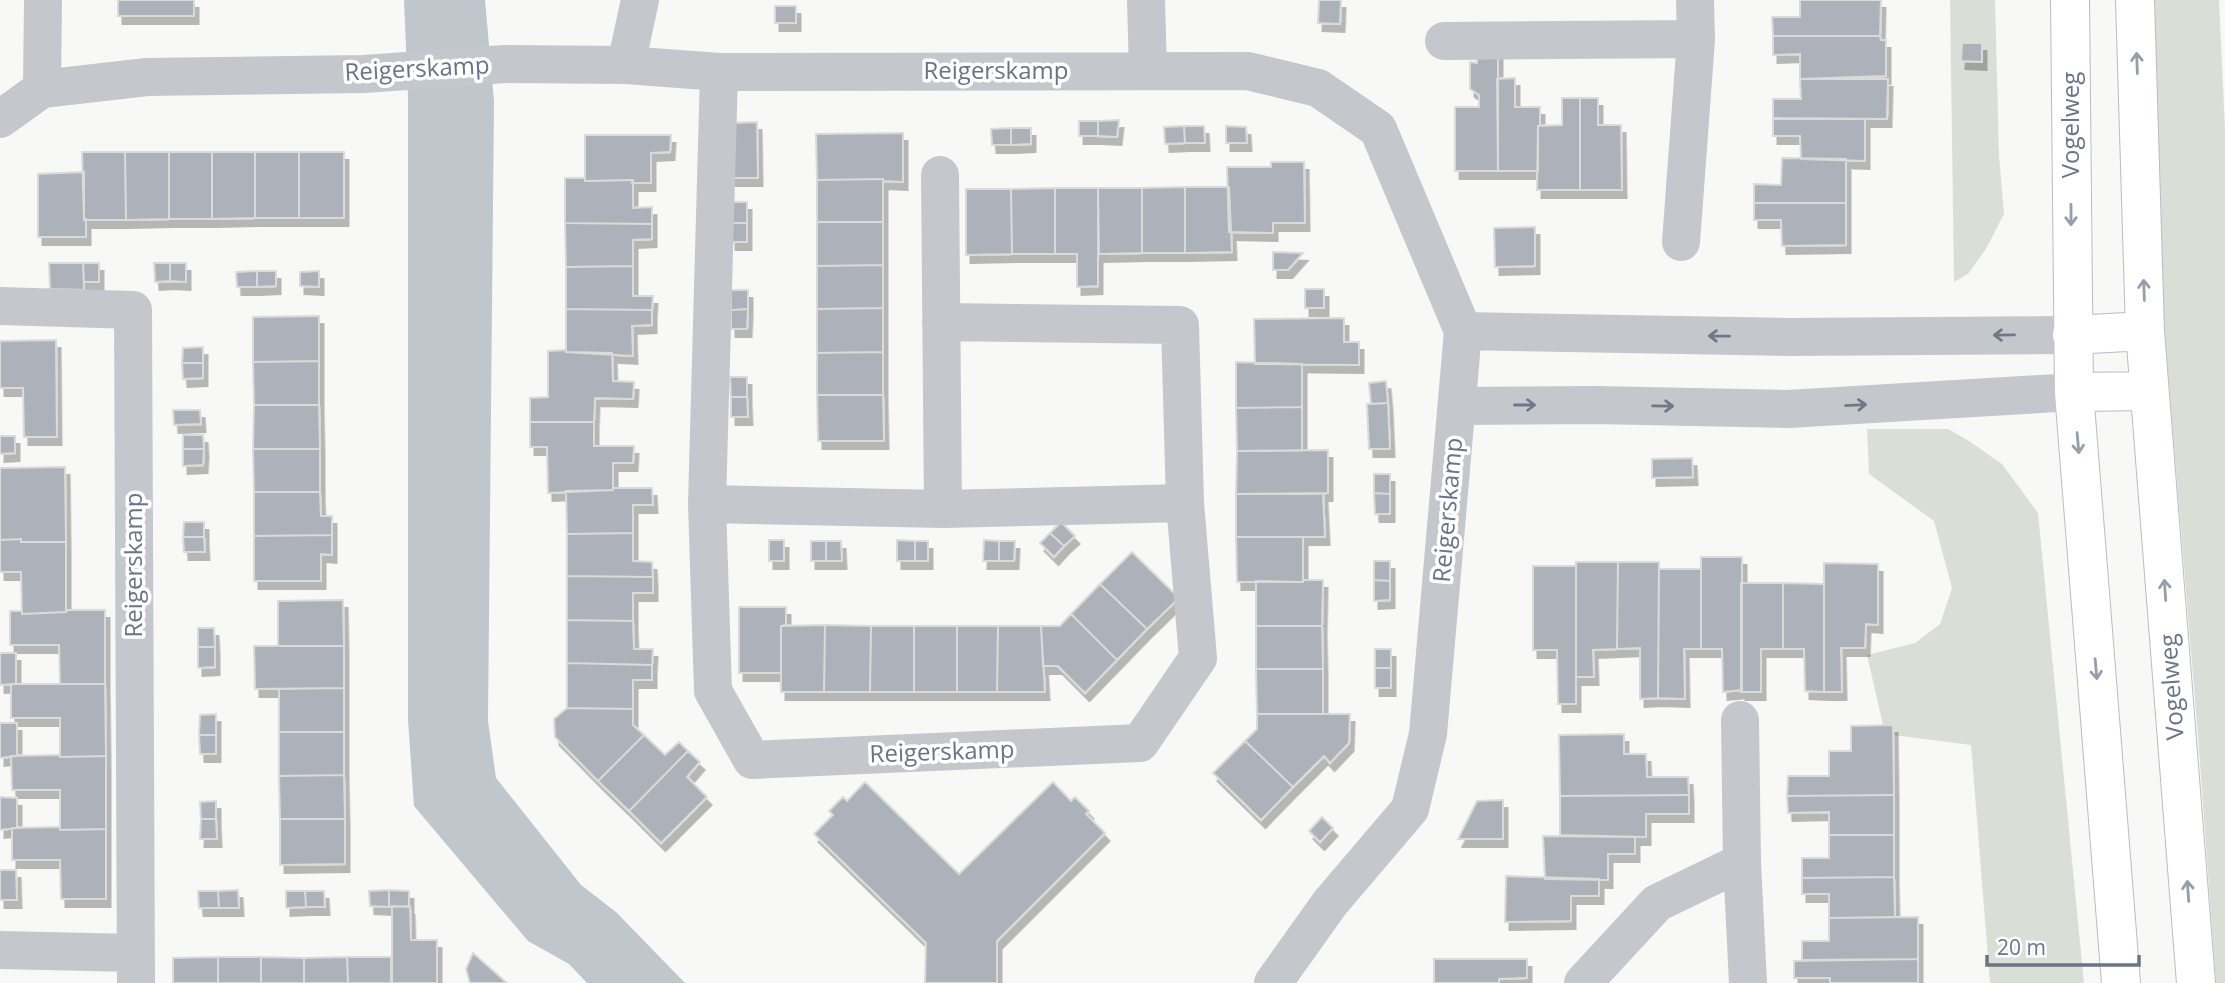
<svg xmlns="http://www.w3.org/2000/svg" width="2225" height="983" font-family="'Open Sans',sans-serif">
	<defs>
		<filter id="shadow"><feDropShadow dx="4.5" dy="8" stdDeviation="0" flood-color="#0004"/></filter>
	</defs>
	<rect width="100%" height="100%" fill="#f8f9f6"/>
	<!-- green -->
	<path fill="#d9dfd7" d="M1950,0H1995L1999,155L2004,214L1986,249L1968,274L1954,282Z
		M2146,0H2219L2225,130V983H2216L2198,736L2156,225Z
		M1867,429H1948L1969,441L2002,464L2038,513L2084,983H1990L1971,745L1885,734L1867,655L1915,643L1940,624L1952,588L1934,521L1869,474Z"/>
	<!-- water -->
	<path fill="#bfc6cc" d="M404,0H485L494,101L488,721L496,778L581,885L616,912L685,983H587L569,964L528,941L414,806L408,720V97Z"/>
	<!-- building -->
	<path fill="#adb2ba" stroke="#dadad8" stroke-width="2" filter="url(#shadow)" d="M118,0H194V16H118Z
		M1319,0H1341L1340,24L1318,23Z
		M1800,0H1881L1880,36H1773L1772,17H1800Z
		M775,6H796V23H775Z
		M1773,36H1880L1881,40H1886V76L1800,79V54L1773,55Z
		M1498,43V171H1455V107H1479V95L1470,89V62L1477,63V44Z
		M1962,43H1982V62L1961,61Z
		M1515,78V107H1540V126H1538V171H1498L1497,79Z
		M1800,79H1888L1887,119L1773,118V99H1801Z
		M1562,98H1580V190H1537L1538,126L1562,125Z
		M1580,98H1598V125H1621L1622,190H1580Z
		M1773,119H1865V161L1801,159L1800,136H1773Z
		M1119,120L1117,137L1098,136V121Z
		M1079,121H1098V136H1079Z
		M757,122L758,178H731V123Z
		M1184,126L1185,143L1165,144L1164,127Z
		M1184,126H1204L1205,143H1185Z
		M1226,126L1246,127L1247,143H1226Z
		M1011,128V145H992L991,129Z
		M1011,128H1031V144L1011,145Z
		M903,133V182L883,181V179L817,180L816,134Z
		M585,135H671L670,152L651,153V183H632L633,180L585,181Z
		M82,152H125L126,220H84Z
		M125,152H169V219L126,220Z
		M169,152H212V219H169Z
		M212,152H255V218L212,219Z
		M255,152H299V218H255Z
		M299,152H344V218H299Z
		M1782,158L1846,159V203H1754V184L1781,185Z
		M1271,162H1304L1305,223H1273V233L1229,232L1227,167H1271Z
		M84,172V220L86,219V237H38V174Z
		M565,178H585V181L633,180V208L652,207V224L565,223Z
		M883,179V222H817V180Z
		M1185,187V253H1142V188Z
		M1185,187H1229L1232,252L1185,253Z
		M1055,188V254H1012L1011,189Z
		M1055,188H1098V286L1077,287V254H1055Z
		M1098,188H1142V253L1099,254Z
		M966,189H1011L1012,254L966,255Z
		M731,202H747V223H731Z
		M1754,203H1846V245L1782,246L1781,220H1754Z
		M817,222H883V265L817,266Z
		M565,223L652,224V239L633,240V266L566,267Z
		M731,223H747V242H731Z
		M1535,227V266L1495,267L1494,228Z
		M1273,252L1303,253L1288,270H1273Z
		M49,263H83L84,290L50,289Z
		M83,263H99V282H84Z
		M154,263H170V281L155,282Z
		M170,263H186V282L170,281Z
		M883,265V308L817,309V266Z
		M633,266V296H653L652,310L566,309V267Z
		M257,271V287H237L236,272Z
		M257,271H276V286L257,287Z
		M319,271V287L300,286V272Z
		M1305,289H1324V308H1305Z
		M731,290H748V309L731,310Z
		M883,308V352L817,353V309Z
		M566,309L652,310V325L632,326L633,356L566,352Z
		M748,309L747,329H731V310Z
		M319,316V361L253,362V317Z
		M1344,318V342H1359V365L1255,364L1254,319Z
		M56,340L57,437H24L23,388H0V341Z
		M203,347V363H182L183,348Z
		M566,350V352L612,353L613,381L634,382L633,399L595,398L594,422H530V398L548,397V351Z
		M883,352V395H817V353Z
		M319,361V405H254L253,362Z
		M1236,362L1302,364V407L1236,408Z
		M182,363H203V378L183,379Z
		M730,377H747V397H731Z
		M1386,381L1388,403L1371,404L1369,383Z
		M817,395H883L884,441H818Z
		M731,397H747L748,417H731Z
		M1388,403L1390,449H1369L1367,404Z
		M254,405H319L320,449H253Z
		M1302,407V451H1237L1236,408Z
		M173,410H200L201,424L174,425Z
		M530,422H594V446H634L633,463H613V490L548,493L547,447H530Z
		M183,435H203L204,449H183Z
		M0,436H15V453L0,454Z
		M183,449H204L203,465L183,466Z
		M253,449H320V492H254Z
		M1328,450V493L1236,494L1237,451Z
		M1692,458L1693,477L1652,478V459Z
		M65,467L66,542H21V539L0,540V468Z
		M1374,474H1390V494L1374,493Z
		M613,488H652L653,505H633V533L567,534L566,491L613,490Z
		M254,492H320L321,516H332V535L254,536Z
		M1374,493L1390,494V514H1375Z
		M1236,494H1323L1325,537H1236Z
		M184,522H204V537H183Z
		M1061,522L1075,536L1064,546L1050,533Z
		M633,533V561L652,562L653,577L567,576V534Z
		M1050,533L1064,546L1054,557L1040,543Z
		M332,535V555L321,554V581H254V536Z
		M183,537H204L205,552H184Z
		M1236,537H1303V582H1237Z
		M21,539V542H66V612L22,614L21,572H0V540Z
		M769,540H784V561H769Z
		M897,540L915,541V561H897Z
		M984,540L999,541V561H983Z
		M811,541H826V561H811Z
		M826,541H841L842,561H826Z
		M915,541H928V561H915Z
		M999,541H1015L1014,561H999Z
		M1132,552L1179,598L1147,629L1100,584Z
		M1701,557H1742V690L1723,692L1722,649H1701Z
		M1374,561H1390V581L1374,580Z
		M1576,562H1618L1617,649L1593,650L1594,677H1576Z
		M1576,562V704H1558L1557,650H1533V566H1576Z
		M1618,562H1659L1658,698L1640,699V648L1617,649Z
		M1824,563L1878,564V625L1866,624L1865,648H1841L1842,692H1824Z
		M1659,569H1701V649H1684L1685,699L1658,698Z
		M567,576L653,577V593H633V621L567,620Z
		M1303,580H1323L1322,626H1256V581L1303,582Z
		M1374,580L1390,581V600L1374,601Z
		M1741,583H1783V649H1761V692H1741Z
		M1783,583L1824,584V692L1805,691L1804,649H1783Z
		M1100,584L1147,629L1117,660L1071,614Z
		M343,600L344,646H278V601Z
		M739,607H786V625L781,626V673H739Z
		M67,610H105V684H60L59,645H10V611H22V614L66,612Z
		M1071,614L1117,660L1085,693L1058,666H1043L1041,626H1060Z
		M567,620L633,621L634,649H653L652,665L567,663Z
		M825,625L871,626L870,692H824Z
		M825,625L824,692H781V626Z
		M871,626H914V692H870Z
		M914,626H957V692H914Z
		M957,626H998L997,692H957Z
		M998,626H1041L1045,692H997Z
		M1256,626H1322L1323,669H1256Z
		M198,628H214L215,647H198Z
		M254,646H344V688L255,689Z
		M198,647H215V667L198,668Z
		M1375,649H1391V668H1375Z
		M0,653H16V684L0,685Z
		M567,663L652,665V680H633V709L567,708Z
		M1375,668H1391V688H1375Z
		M1256,669H1323V714H1257Z
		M11,684H105L106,756L60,757V718H11Z
		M344,688V732H279V689Z
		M567,708L633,709V725L644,735L598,781L555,737L554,719Z
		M216,714V735H199L200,715Z
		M1257,714H1350L1349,743L1330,763L1324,756L1293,787L1245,741L1257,729Z
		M0,723H17V756L0,758Z
		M1893,725L1894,795L1787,796L1788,776H1829V751H1851V726Z
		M279,732H344V775L279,776Z
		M1624,734V754H1646L1647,777H1688L1689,795L1560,796L1559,735Z
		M199,735H216V754H200Z
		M644,735L665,755L679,742L688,751L629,811L598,781Z
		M1245,741L1293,787L1261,820L1213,773Z
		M688,751L700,762L687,777L707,797L661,843L629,811Z
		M60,755V757L106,756V829L60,830V790H12L11,756Z
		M344,775L345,819H280L279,776Z
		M865,782L959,874L1053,782L1071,801L1075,797L1089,811L1086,814L1105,833L997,941V983H925L926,943L814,834L833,815L829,811L843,797L847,801Z
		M1689,795V814H1646V837L1560,835V796Z
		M1894,795V835H1829V812L1788,813L1787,796Z
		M0,797L17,798V828L0,830Z
		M1503,800V839H1458L1477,801Z
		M216,801V819H201L200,802Z
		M1322,817L1333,828L1320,842L1309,831Z
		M201,819H216L217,839H200Z
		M280,819H345V864L280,865Z
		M60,827V830L106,829V899H61L60,860H12V828Z
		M1829,835H1894V877L1802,878V858H1829Z
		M1543,836L1635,837V854H1608V880L1545,879Z
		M0,870H16L17,900H0Z
		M1506,876L1599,879V896H1571V921L1505,922Z
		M1894,877L1895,917L1829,918V894H1802V878Z
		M238,890L239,908H219L218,891Z
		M389,890L409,891V906L389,907Z
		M389,890V907L370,906L369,891Z
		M198,891H218L219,908H199Z
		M286,891H305L306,907L286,908Z
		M305,891H324L325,907H306Z
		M392,906L410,907L411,940H437V983H392Z
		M1918,917V959L1802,960V941H1829V918Z
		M473,953L507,983H470L466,969Z
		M218,957H261V983H218Z
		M218,957V983H173V958Z
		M261,957L304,958V983H261Z
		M347,957L348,983H304V958Z
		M347,957H391V983H348Z
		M1434,959H1527V978L1499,979V983H1434Z
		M1918,959V983H1830V978H1794V961Z"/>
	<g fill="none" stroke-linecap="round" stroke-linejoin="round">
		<!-- secondary casing -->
		<g stroke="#b9bcc2" stroke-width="40">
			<path id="secondary" d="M2070,0L2074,392L2121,983
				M2135,0L2145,331L2196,983
				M2072,335L2145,331
				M2074,392L2149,391"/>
		</g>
		<!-- street -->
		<path stroke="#c4c7cb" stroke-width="38" d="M1146,0L1148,71
			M1444,41L1696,39
			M626,65L640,0
			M42,89L43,0
			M0,119L42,89L147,77L364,74L505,64L626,65L719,72L1248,71L1318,88L1378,129L1463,331L1428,734L1410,809L1330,903L1273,983
			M940,175L943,509
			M1681,242L1696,39L1695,0
			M0,306L133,310L136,983
			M941,322L1180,325L1185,503L1198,658L1140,743L752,760L713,691L707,504L943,509L1185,503
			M1463,331L1787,337L2072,335
			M1457,406L1595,405L1788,409L2074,392
			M707,504L719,72
			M1740,720L1742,862L1748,983
			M0,950L135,953
			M1583,983L1657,903L1742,862"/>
		<!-- secondary -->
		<use href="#secondary" stroke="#fff" stroke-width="38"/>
	</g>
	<!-- one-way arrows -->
	<defs><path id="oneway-shaft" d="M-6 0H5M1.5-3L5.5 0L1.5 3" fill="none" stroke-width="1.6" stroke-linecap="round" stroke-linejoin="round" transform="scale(1.75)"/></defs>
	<g stroke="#969eaa">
		<use href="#oneway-shaft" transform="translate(2137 63) rotate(-92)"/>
		<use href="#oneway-shaft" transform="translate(2071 215) rotate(90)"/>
		<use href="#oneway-shaft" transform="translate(2144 290) rotate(-92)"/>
		<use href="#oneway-shaft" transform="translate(2078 443) rotate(85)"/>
		<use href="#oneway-shaft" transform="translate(2165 590) rotate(-94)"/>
		<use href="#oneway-shaft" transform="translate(2096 669) rotate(85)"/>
		<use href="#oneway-shaft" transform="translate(2188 891) rotate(-94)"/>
	</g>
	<g stroke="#6e7889">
		<use href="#oneway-shaft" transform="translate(2004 335) rotate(179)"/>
		<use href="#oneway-shaft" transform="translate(1719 336) rotate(-179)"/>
		<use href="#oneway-shaft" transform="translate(1525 405)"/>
		<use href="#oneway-shaft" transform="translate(1856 405) rotate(-3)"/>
		<use href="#oneway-shaft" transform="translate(1663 406) rotate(1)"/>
	</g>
	<g text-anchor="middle" stroke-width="7" stroke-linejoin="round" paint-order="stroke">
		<!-- street labels -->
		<g font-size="24" fill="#697486" stroke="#fff">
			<text transform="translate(417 69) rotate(-3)" y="8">Reigerskamp</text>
			<text x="996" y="79">Reigerskamp</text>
			<text transform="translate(2071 125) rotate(-90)" y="8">Vogelweg</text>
			<text transform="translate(1448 510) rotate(-85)" y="8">Reigerskamp</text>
			<text transform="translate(134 565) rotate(-90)" y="8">Reigerskamp</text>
			<text transform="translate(2172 687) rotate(-94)" y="8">Vogelweg</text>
			<text transform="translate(942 752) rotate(-2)" y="8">Reigerskamp</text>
		</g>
	</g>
	<!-- scale -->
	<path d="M1987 955v10h152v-10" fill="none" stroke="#697486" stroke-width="3.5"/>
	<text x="1997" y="955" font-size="21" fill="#697486" stroke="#ffffff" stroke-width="5" paint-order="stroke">20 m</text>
</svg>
